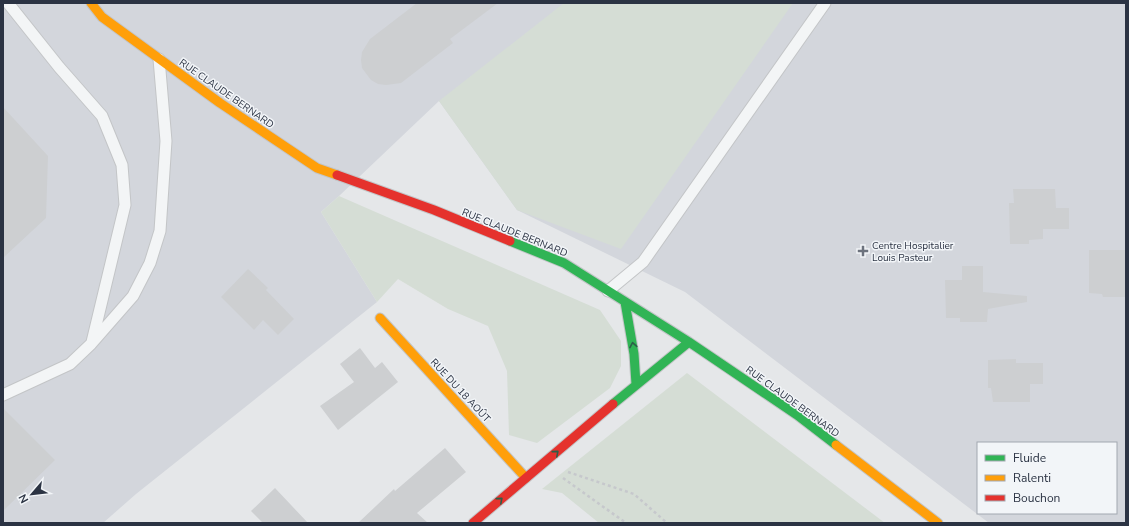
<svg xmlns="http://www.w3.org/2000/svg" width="1129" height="526" font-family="'Nunito Sans',sans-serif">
	<rect width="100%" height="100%" fill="#e5e7e9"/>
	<!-- built -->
	<path fill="#d3d6dc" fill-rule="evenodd" d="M3,3H1126V523H989L685,292L517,210L439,101L339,196L321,212L377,302L136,494L103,523H3ZM978,443H1116V513H978Z"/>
	<!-- green -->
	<path fill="#d5ddd5" d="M564,3H793L621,249L517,210L439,101Z
		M339,196L600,310L621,341V366L610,388L537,443L509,435L507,371L488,326L448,309L398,279L377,302L321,212Z
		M687,373L885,523H599L562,493L542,489Z"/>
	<!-- building -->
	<path fill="#cdcfd1" d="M417,3H498L450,39L453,43L401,83L386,85L378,84L371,80L362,68L361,60L362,52L370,39Z
		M3,107L48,156L46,218L3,258Z
		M1013,189H1055L1056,208H1069V229H1043V239L1029,240V244H1010L1009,203H1014Z
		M1089,250H1126V297H1103L1102,294L1089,293Z
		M962,266H983V292L1027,296V302L988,309L987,322H960V318H946L945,280H962Z
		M248,269L268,288L266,290L294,319L278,335L263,320L254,330L221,297Z
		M360,348L375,368L382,362L398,382L338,430L320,406L354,382L340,364Z
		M1016,359V363H1043V384H1030V402H993L991,388H988V360Z
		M3,408L55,460L3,511Z
		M445,448L466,472L417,513L428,523H358L394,489L395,491Z
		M275,488L308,523H263L251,511Z"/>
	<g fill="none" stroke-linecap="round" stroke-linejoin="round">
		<!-- lane casing -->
		<g stroke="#c3c5c7" stroke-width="13">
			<path id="lane" d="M8,3L59,67L102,116L122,165L125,205L92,342
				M608,291L643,262L825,3
				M3,395L70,364L91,344L133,296L150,263L160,231L166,141L159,59"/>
		</g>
		<!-- fast casing -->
		<g stroke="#c3c5c7" stroke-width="11">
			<path id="fast" d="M510,241L564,263L689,342L797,415L836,445
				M625,302L634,354L636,384
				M613,404L689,342"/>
		</g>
		<!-- slow casing -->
		<g stroke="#c3c5c7" stroke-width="11">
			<path id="slow" d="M91,3L102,17L220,103L317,168L337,175
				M380,318L526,478
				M836,445L938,523"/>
		</g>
		<!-- jam casing -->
		<g stroke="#c3c5c7" stroke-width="11">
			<path id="jam" d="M337,175L434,210L510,241
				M473,523L613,404"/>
		</g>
		<!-- path -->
		<path stroke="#c6c8cc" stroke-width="2.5" stroke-dasharray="3 3" stroke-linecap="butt" d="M568,472L634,494L667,523
			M563,478L626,523"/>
		<!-- lane -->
		<use href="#lane" stroke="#f3f5f6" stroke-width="11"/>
		<!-- fast -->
		<use href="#fast" stroke="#30b455" stroke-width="9"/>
		<!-- slow -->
		<use href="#slow" stroke="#ff9f0a" stroke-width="9"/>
		<!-- jam -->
		<use href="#jam" stroke="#e5322d" stroke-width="9"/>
	</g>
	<!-- one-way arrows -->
	<defs><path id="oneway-chevron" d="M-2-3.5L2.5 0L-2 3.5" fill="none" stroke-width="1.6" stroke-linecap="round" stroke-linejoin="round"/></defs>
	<g stroke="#2d6049">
		<use href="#oneway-chevron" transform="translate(633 345) rotate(-100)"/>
		<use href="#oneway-chevron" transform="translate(556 453) rotate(-41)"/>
		<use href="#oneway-chevron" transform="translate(500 500) rotate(-41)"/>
	</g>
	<!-- markers -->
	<path fill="#6c727d" stroke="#f2f5f8" stroke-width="1.5" d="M861 245h4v4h4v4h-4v4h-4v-4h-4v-4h4z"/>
	<g text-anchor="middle" stroke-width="3" stroke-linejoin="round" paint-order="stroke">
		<!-- street labels -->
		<g font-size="10" fill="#2b3343" stroke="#f2f5f8">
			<text transform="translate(227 93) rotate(35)" y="4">RUE CLAUDE BERNARD</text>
			<text transform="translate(515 232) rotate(22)" y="4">RUE CLAUDE BERNARD</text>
			<text transform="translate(461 390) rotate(47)" y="4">RUE DU 18 AOÛT</text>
			<text transform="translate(793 401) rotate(36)" y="4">RUE CLAUDE BERNARD</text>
		</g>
		<!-- poi labels -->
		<g font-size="10" fill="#2b3343" stroke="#f2f5f8" text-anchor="start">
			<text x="872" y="249">Centre Hospitalier<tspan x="872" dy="12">Louis Pasteur</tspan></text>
		</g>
	</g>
	<!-- border -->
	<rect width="1129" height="526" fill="none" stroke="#2b3343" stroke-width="8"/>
	<!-- legend -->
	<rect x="977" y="442" width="140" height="72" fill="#f2f5f8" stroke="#a2a7b0"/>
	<rect x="985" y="455" width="20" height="6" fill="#30b455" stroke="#a2a7b0"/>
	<text x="1013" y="462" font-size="12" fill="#2b3343">Fluide</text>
	<rect x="985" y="475" width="20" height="6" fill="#ff9f0a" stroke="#a2a7b0"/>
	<text x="1013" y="482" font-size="12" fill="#2b3343">Ralenti</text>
	<rect x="985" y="495" width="20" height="6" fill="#e5322d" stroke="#a2a7b0"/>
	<text x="1013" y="502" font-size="12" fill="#2b3343">Bouchon</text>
	<!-- north arrow -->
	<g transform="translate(32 494) rotate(242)" stroke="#f2f5f8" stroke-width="3" paint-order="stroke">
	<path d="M0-3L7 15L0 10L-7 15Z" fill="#2b3343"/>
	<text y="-6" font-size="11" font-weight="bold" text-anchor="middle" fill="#2b3343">N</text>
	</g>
</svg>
